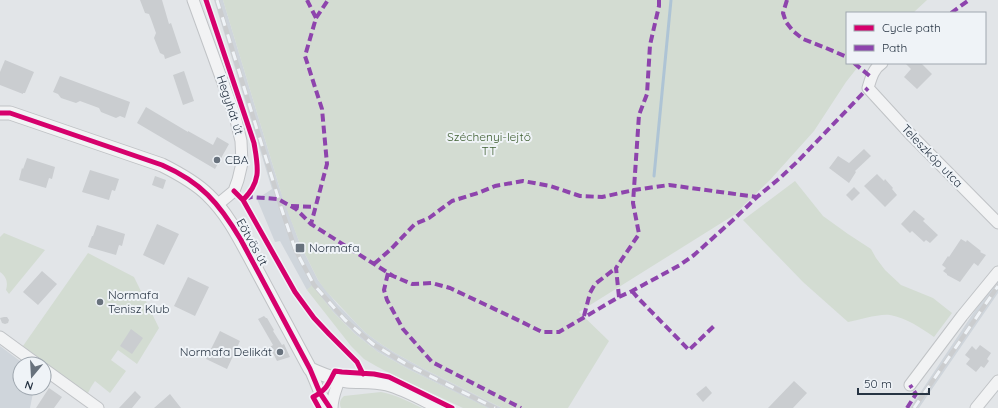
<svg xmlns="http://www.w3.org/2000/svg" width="998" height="408" font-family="Quicksand,sans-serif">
	<rect width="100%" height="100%" fill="#e2e5e8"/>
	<!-- built -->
	<path fill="#cfd5db" d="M214,0H223L280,189L300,244L318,280L337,304L366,333L381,344L395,353L426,370L502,408H487L410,370L378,352L355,334L334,313L312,286L307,290L280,241L275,242L257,199L272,189Z
		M998,280V293L919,408H910L988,291Z
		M0,346L24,364H20V388H34L30,408H0Z"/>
	<!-- green -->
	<path fill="#d3dcd2" d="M223,0H927L913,13H847V63H861L846,82L814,131L770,180L734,215L579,312L609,341L568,408H502L426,370L395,353L381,344L366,333L357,324L326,291L318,280L300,244L283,199Z
		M795,181L823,216L848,234L871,249L876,258L885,270L901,285L933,298L952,313L934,337C921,328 907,318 890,315C881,313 858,320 848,322L803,282L743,220Z
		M4,233L45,250L9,294L6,290C8,283 7,277 0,272V237Z
		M88,253L134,277L159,328L137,364L118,350L111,360L126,371L110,393L95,381L91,387L87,395L23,346Z
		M312,285L334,313L355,334L378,352L410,370L488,408H463L393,375L376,366L364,359L351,346L307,290Z
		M381,392C396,395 408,401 422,408H341C339,404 340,399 344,396Z"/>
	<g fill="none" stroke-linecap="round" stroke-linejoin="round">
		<!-- stream -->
		<path stroke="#aec4d5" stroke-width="3" d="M654,176L671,0"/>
	</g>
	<!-- building -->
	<path fill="#cacdd0" d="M140,0H162L169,24L171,23L181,53L165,59L164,55L160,53L154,38L156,33L151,19L149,14L145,13Z
		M5,60L34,72L25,93H23V94L0,85V72Z
		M905,63H921L932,74L917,89L904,77L911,69Z
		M184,71L194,101L183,105L173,75Z
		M60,76L130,102L125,118L120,116L116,118L101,112L99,108L80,101L76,103L61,98L58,94L53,92Z
		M146,107L188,132V131L213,145L217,137L229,144L215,169L137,123Z
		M864,149L871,156L855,171L856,172L849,183L829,168L838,156L849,163Z
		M27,158L55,167L52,179L49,178L46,188L19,180L22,168L23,169Z
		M90,170L119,179L115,191L112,190L109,200L82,192Z
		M877,174L884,181L885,179L893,188L892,189L897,195L885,207L864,186Z
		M155,176L166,180L163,189L152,185Z
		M854,187L860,193L852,201L846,195Z
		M914,210L925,219L923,221L938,235L930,243L926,240L924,242L912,231L910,233L901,224Z
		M157,224L179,234L164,265L143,255Z
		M97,225L125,234L122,246L119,245L116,255L88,247L92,236H93Z
		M961,239L966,242L967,240L981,251L980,252L986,255L978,266L974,263L960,282L947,275V274L943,271L946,268L942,265L948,256L949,257Z
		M42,271L57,284L38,305L23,292Z
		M188,277L209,287L195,316L174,306Z
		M264,316L266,318H267L274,330L273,331L282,345L284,344L290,357L277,361L270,347L273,345L258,319Z
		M4,317H7L9,320L8,323L5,324L2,323L0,318Z
		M131,329L143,338L132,354L120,346Z
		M220,331L240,341L227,369L206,359Z
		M980,345L991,353L987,359L989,361L984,368L981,366L976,372L966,364L970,359L965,355L972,346L976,350Z
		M794,381L807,393L793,408H768Z
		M706,386L712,393L703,402L696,394Z
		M49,388L62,397L54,408H36Z
		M135,391L141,397L132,408H119Z
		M170,394L181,408H154Z"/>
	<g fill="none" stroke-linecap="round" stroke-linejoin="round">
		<!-- minor casing -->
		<g stroke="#c0c3c6" stroke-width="13">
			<path id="minor" d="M193,0L235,116L241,141L242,163L238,180L234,191L217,205
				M882,63C873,69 871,78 868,88L912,136L998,223
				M0,337L37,364
				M44,369L98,408
				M310,369L320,393L330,408
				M910,385L962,316L998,272
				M332,408C332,398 336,389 339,380
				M976,408L998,381"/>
		</g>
		<!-- tertiary casing -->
		<g stroke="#c0c3c6" stroke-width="15">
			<path id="tertiary" d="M0,113H10L162,165C178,173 195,182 208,195C228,214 240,239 253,263C272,298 291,334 310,369C322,374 334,380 347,381C361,382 374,381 387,384C406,389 424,400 441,408"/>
		</g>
		<!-- minor -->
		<use href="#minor" stroke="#f2f3f4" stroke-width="11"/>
		<!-- tertiary -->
		<use href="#tertiary" stroke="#f2f3f4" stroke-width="13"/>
		<!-- rail casing -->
		<g stroke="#cbcdcf" stroke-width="4.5">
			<path id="rail" d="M217,0L282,210L295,249L314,285L345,320L360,333L373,344L406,364L495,408
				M914,408L998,286"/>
		</g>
		<!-- rail -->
		<use href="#rail" stroke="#eff3f7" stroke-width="3" stroke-dasharray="9" stroke-linecap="butt"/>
		<!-- quiet -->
		<path stroke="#8e44ad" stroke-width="4" stroke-dasharray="8 4" stroke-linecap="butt" d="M307,0L316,18L305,56L322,109L327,164L311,224
			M787,0L783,13L786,22L793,31L803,39L826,48L847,57
			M951,13L969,0
			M316,18L328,0
			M854,63L871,77
			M245,199L251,197L278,199L296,209L311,224L393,276L412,284L432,283L450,288L520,321L542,332H559L619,297L632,291L680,265L694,255L733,220L757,197L780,178L798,161L868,88
			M291,206L315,207
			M374,264L390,250L415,224L429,218L452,201L478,193L495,186L523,181L550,186L580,196L602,197L634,190L669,185L757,197
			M388,273L384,290L387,300L403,329L432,362L521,408
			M632,291L638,298L689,350L714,326
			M619,297L616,268L639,234L633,203L639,115L647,94L650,45L659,6V0
			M584,316L590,293L595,284L616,268
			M907,408L916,394L910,385"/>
		<!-- cycleway casing -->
		<g stroke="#eff3f7" stroke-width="8">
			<path id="cycleway" d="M206,0L254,143C258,167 262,181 243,200
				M0,113H10L162,165C201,182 219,203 241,240L310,369L320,393L330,408
				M234,191L243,200L295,292L314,318L329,334L357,362L363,374
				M319,408L313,397C327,390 328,384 335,371L342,372L374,374L389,377L452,408"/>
		</g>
		<!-- cycleway -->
		<use href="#cycleway" stroke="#d6006c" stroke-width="5"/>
	</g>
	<!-- markers -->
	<g fill="#68727d" stroke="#eff3f7" stroke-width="1.5">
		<circle cx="217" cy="160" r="4"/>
		<rect x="295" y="243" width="10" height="10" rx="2"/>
		<circle cx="100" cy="302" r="4"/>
		<circle cx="280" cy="352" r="4"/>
	</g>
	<g text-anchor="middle" stroke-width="4" stroke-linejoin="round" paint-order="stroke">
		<!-- street labels -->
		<g font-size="12" fill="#273443" stroke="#eff3f7">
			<text transform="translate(230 105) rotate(72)" y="4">Hegyhát út</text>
			<text transform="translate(932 156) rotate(46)" y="4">Teleszkóp utca</text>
			<text transform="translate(252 242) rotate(61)" y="4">Eötvös út</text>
		</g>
		<!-- park labels -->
		<g font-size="12" fill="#406033" stroke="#eff3f7">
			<text x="489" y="141">Széchenyi-lejtő<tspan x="489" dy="14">TT</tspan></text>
		</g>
		<!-- poi labels -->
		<g font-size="12" fill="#273443" stroke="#eff3f7" text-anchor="start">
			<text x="225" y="164">CBA</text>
			<text x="309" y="252">Normafa</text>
			<text x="108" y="299">Normafa<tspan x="108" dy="14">Tenisz Klub</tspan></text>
			<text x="272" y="356" text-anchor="end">Normafa Delikát</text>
		</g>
	</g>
	<!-- legend -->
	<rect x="846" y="12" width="140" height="52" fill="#eff3f7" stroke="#9fa7af"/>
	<rect x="854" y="25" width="20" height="6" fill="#d6006c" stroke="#9fa7af"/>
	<text x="882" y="32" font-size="12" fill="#273443">Cycle path</text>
	<rect x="854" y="45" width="20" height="6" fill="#8e44ad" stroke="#9fa7af"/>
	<text x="882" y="52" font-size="12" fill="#273443">Path</text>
	<!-- north arrow -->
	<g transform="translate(32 376) rotate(198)"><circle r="19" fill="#eff3f7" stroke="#9fa7af"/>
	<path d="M0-3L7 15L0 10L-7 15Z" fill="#68727d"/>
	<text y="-6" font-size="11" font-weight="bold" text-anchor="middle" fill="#273443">N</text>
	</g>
	<!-- scale -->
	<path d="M858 388v6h71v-6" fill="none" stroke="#273443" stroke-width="2"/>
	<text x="864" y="388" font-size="12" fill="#273443" stroke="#eff3f7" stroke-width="3" paint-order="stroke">50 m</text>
</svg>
